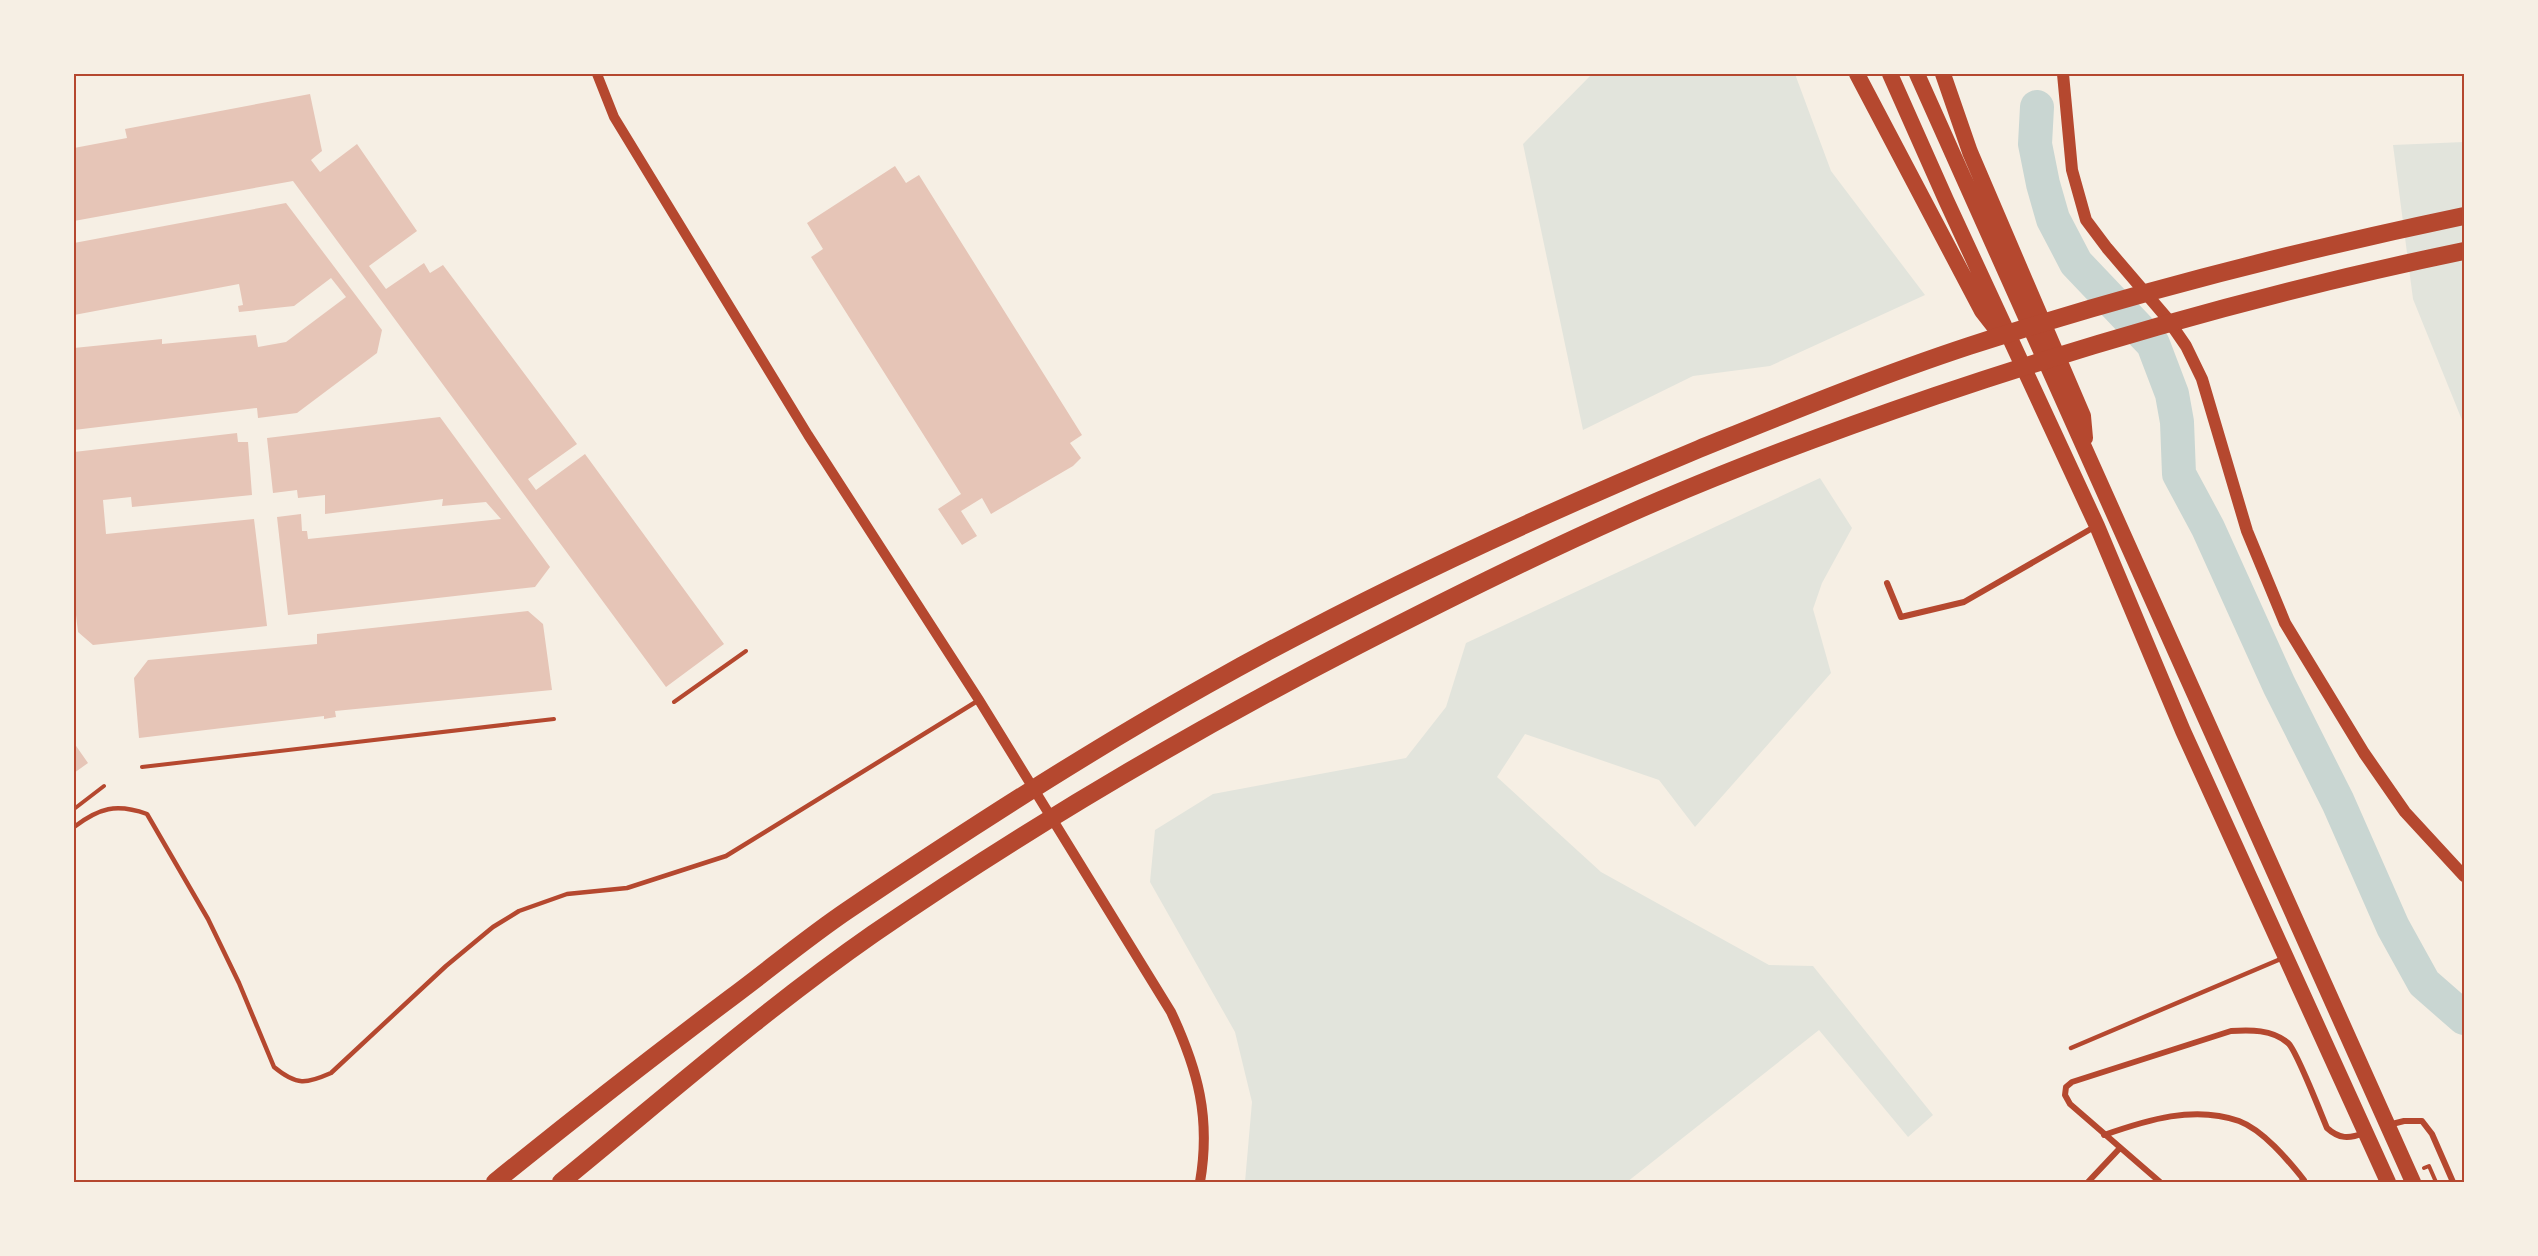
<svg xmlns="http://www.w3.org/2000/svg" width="2538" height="1256" font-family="'Nunito Sans',sans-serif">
	<rect width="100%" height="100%" fill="#f6efe4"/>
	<!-- green -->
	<path fill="#e2e4dc" d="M1592,74H1795L1831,171L1925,295L1770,366L1693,376L1583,430L1523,144Z
		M2464,142V425L2413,299L2393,145Z
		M1820,478L1852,528L1822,583L1813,609L1831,673L1695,827L1659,780L1525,734L1497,777L1601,872L1769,965L1813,966L1933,1115L1908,1137L1819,1030L1627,1182H1245L1252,1102L1235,1032L1150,882L1155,830L1213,794L1406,758L1446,707L1466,643Z"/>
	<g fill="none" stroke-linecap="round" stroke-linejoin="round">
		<!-- river -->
		<path stroke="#c9d6d2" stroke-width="34" d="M2037,107L2035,144L2043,184L2053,219L2076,263L2153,344L2172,394L2177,422L2179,474L2208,528L2279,685L2338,802L2393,927L2424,983L2464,1018"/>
	</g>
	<!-- building -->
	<path fill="#e6c5b7" d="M310,94L322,151L311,160L320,172L357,144L417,231L369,266L386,289L424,263L430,273L443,265L577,444L528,479L536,490L585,454L724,644L666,687L293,181L74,221V148L127,138L125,129Z
		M895,166L906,183L919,175L1082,435L1070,443L1081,458L1073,466L991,514L982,498L961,511L977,536L962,545L938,509L961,494L811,257L823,249L807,223Z
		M286,203L382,330L377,353L297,413L258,418L257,408L74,430V348L162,339V344L256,335L258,347L286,342L346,297L331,278L294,306L239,312L238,306L243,305L239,284L74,315V243Z
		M440,417L550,567L535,587L288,615L277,517L301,514L302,531H307L308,539L501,519L486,502L442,506L443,499L325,514V495L298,498L297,490L273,493L267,438Z
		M237,433L238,442H248L252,495L132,507L131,497L103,500L106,534L254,519L267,626L93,645L78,632L76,615H74V452Z
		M528,611L543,624L552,690L335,711L336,717L324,719V716L139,738L134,678L148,660L317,644V634Z
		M74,743L88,763L74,773Z"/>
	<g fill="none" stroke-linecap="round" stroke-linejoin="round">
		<!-- path -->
		<path stroke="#b5482f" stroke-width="4" d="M674,702L746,651
			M142,767L554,719
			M74,809L104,786
			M2424,1168L2429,1166L2436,1182"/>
		<!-- service -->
		<path stroke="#b5482f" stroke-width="4.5" d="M74,827C99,808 116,803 147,814L208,919L239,983L274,1067C297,1086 306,1084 331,1073L446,966L493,927L519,911L567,894L627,888L726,856L979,700
			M2071,1048L2283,958"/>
		<!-- minor -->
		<path stroke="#b5482f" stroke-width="6" d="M1887,583L1901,617L1964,602L2096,526
			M2388,1125L2404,1121H2422L2432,1134L2453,1182
			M2104,1135C2147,1120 2194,1105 2239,1121C2263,1130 2288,1160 2304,1180L2301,1182
			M2088,1182L2120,1148
			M2160,1182L2070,1104L2065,1095L2066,1087L2072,1082L2231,1031C2250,1030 2272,1029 2288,1043C2296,1049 2321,1114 2327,1128C2339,1139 2349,1139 2364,1133"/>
		<!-- tertiary -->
		<path stroke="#b5482f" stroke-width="10" d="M597,74L614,117L808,435L979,700L1171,1012C1198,1070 1211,1118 1200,1182"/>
		<!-- secondary -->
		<path stroke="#b5482f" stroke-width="12" d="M2063,74L2072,170L2086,220L2107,248L2166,317L2186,346L2202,379L2247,531L2285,623L2364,753L2405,812L2464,876"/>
		<!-- trunk -->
		<path stroke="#b5482f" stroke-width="16" d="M1857,74L1982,311L2000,334
			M1890,74L1946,200L2097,526L2183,731L2388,1182
			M1917,74L2413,1182
			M1943,74L1970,152L2083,416L2085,438"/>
		<!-- motorway -->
		<path stroke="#b5482f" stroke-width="18" d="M495,1182C573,1119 652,1057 732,997C771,968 808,937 848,910C965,831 1084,754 1207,685C1365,596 1531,519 1699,449C1788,413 1878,376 1969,346C2132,293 2297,251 2464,216
			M561,1182C664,1098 764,1010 873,934C1027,828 1187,734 1353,648C1442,602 1532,557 1624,516C1725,471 1830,432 1935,396C2109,337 2285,288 2464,251"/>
	</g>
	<!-- border -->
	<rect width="2538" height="1256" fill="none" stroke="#f6efe4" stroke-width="150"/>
	<rect x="75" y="75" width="2388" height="1106" fill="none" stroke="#b5482f" stroke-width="2"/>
</svg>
